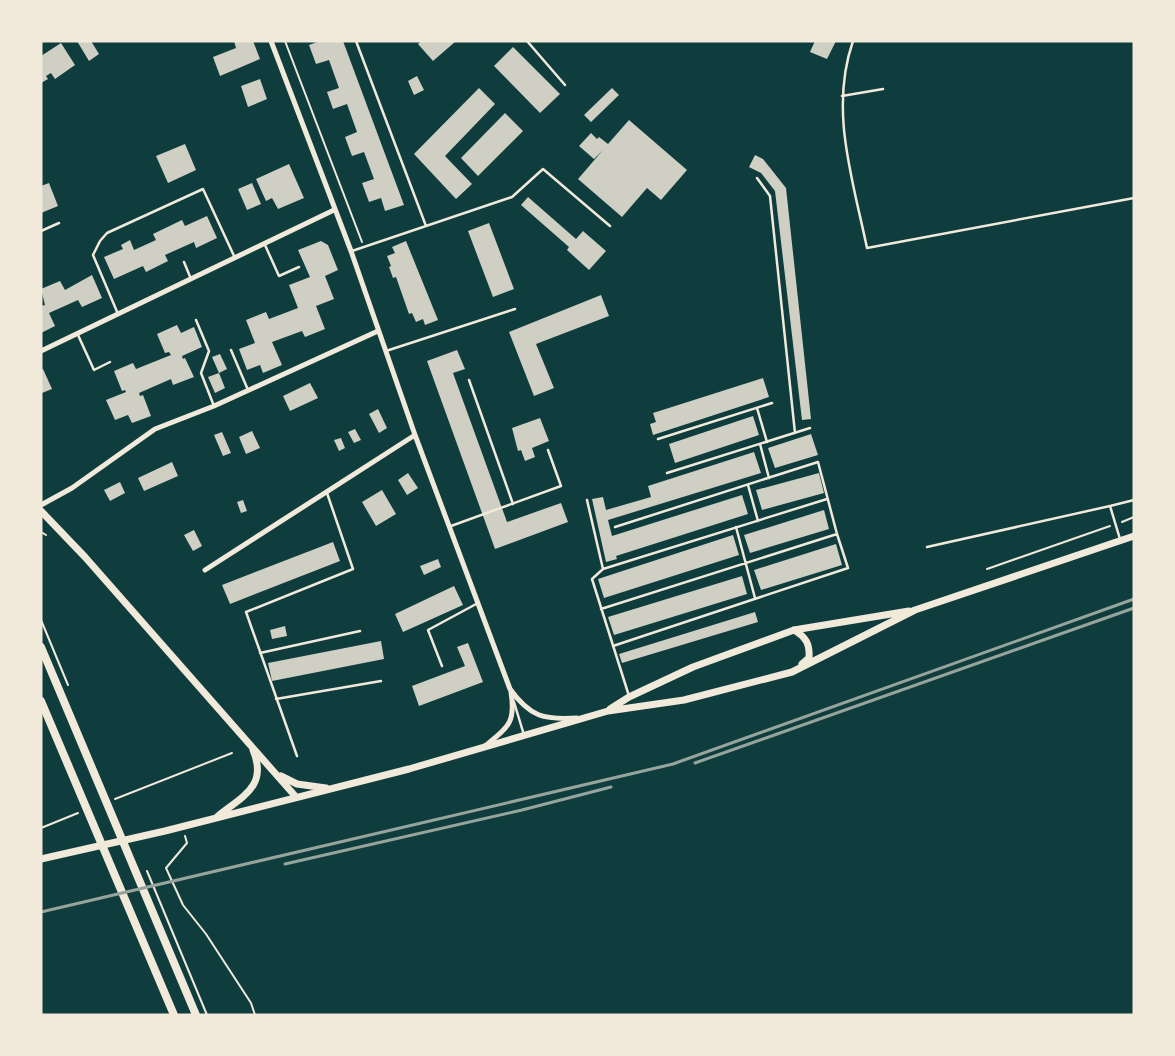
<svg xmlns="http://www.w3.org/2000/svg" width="1175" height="1056" font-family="'Roboto Condensed',sans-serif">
	<rect width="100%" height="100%" fill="#0f3d3e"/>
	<!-- building -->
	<path fill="#cfcfc3" d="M77,41H91L99,54L89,61Z
		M234,41H253L260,59L220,76L213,57L236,48Z
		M320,41H343L404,205L385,211L381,198L369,202L362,183L374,179L364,152L352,156L345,137L357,132L347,104L333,109L327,92L339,88L329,60L316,64L309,45Z
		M421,41H456L433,61L418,44Z
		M815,41H836L827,59L810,52Z
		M61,43L75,65L55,79L51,73L46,76L48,79L41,83V56Z
		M513,47L560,94L540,113L494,66Z
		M417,76L424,90L414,95L408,81Z
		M260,79L267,99L248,107L241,86Z
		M479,88L495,104L445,156L472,184L456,199L414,154Z
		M612,88L619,95L591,122L584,115Z
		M505,113L523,131L478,176L461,158Z
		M629,120L687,170L661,200L647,188L622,217L578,179L603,150L594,159L579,146L591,133L597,139L599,137L608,144Z
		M185,144L196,170L168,183L156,156Z
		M755,155L763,159L786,188L811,419L802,420L775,191L761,173L749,167Z
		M289,164L304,198L278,209L272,198L266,201L256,179Z
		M49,183L58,206L41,213V186Z
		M252,183L261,204L247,210L238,189Z
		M528,197L576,239L583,231L606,251L589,270L567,250L569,247L521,205Z
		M207,216L217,238L196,248L194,242L165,255L168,261L146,272L143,266L114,279L104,257L123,249L121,245L130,240L134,250L156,240L153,234L182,220L185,226Z
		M489,223L514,289L493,297L468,231Z
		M321,241L328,245L338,270L325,276L334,299L316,306L325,329L305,337L302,331L272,342L282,365L263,373L260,365L247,370L239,349L255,343L246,320L266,312L269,319L298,308L289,285L310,277L298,250Z
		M406,241L438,320L425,325L423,319L416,322L412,313L409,314L396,277L393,278L389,267L391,266L387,256L395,253L392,247Z
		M92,275L102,298L82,307L78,300L49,313L55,326L41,333V306L45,305L41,289L60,281L65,290Z
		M601,295L609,316L536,344L554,388L534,396L509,332Z
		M177,325L181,333L194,327L202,347L182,356L183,359L185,358L194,377L173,385L171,379L139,393L140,396L143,395L151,416L132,423L128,415L115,420L106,400L126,392L125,390L122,391L114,371L133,363L136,369L171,355L169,352L165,353L157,334Z
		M457,350L465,369L453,373L507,522L561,503L568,522L495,549L427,361Z
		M220,354L227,369L219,373L212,357Z
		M43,369L52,389L42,393L41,370Z
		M219,373L225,388L215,393L208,377Z
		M763,378L769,397L653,435L650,424L656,422L653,413Z
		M310,383L318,398L290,411L283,396Z
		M378,409L387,428L379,433L369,414Z
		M753,416L759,435L675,463L669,444Z
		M540,418L549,441L532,448L535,457L525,461L521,450L518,451L512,428Z
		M355,429L361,440L354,443L348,432Z
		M252,431L260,448L246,454L239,437Z
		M222,432L231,453L223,456L214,435Z
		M811,434L818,455L775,468L768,448Z
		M341,438L345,448L339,451L334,440Z
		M754,452L761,473L608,520L612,536L742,495L748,514L616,556L617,559L606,562L592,499L603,497L606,510L651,497L648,486Z
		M172,462L178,476L144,491L138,478Z
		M408,473L418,488L407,495L398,480Z
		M819,473L824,493L762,510L756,490Z
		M120,482L125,493L110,501L104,490Z
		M382,490L396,514L376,526L362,502Z
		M243,500L247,511L241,513L237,502Z
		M824,510L829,529L750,553L744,535Z
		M194,530L202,546L193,551L184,535Z
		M733,535L739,555L604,598L598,579Z
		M333,542L340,561L230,604L222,585Z
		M836,544L842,565L761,590L754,570Z
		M438,559L441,567L424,575L420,566Z
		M742,576L747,594L614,635L608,617Z
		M454,586L463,605L403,632L395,614Z
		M755,612L758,622L622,663L619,654Z
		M285,626L287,636L272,639L270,630Z
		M381,641L384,659L272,681L268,663Z
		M468,643L483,682L419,706L412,686L465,666L457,647Z"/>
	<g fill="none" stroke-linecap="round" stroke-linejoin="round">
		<!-- path -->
		<path stroke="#f1e9da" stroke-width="2" d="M285,41L362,242
			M1122,522L1134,517
			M41,532L46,535
			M987,569L1110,526
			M41,620L68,685
			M115,799L232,753
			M41,828L78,813
			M185,836L187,843L166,868L183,905L206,934L251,1003L255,1015
			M147,871L207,1015"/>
		<!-- service -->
		<path stroke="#f1e9da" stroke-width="2.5" d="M356,41L426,226
			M527,41L565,85
			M853,41C829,110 853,180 867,248L1134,198
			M842,96L883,89
			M757,178L770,196L795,433
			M41,231L59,223
			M265,245L279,276L299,267
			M352,251L512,197L543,169L610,226
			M184,262L191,279
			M118,314L93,255L100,241L107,233L203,189L235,258
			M196,320L209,351L201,373L214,406
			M78,335L94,370L110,362
			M231,350L248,390
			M386,351L515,309
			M469,380L513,504
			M757,408L767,442
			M658,439L772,403
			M760,444L769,478
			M667,473L810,428
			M748,485L758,521
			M587,500L603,569L592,579L629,696
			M1110,506L1134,500
			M451,526L561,486L548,450
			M736,527L755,598
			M927,547L1110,506L1120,539
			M603,569L827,499
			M601,609L837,534
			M613,646L848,568L837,534L818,462L615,527
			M260,653L360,631
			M442,666L428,630L478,603
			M276,699L381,681
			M514,702L524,735
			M297,756L246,612L353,569L327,493"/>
		<!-- minor -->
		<path stroke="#f1e9da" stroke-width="5" d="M271,41L351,251L415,435L510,689C530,717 544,720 577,718
			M41,351L334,210
			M41,505L72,488L155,429L214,406L378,331
			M205,570L415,435
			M485,746C508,727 516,723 511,692"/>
		<!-- tertiary -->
		<path stroke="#f1e9da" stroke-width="7" d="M41,511L85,557L296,797
			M794,630C806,637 810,644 809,658L802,664
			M610,709L629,697L693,667L794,630L909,611
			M281,776L297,784L326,788
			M218,816C243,796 268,786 253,750
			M41,859L165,831L409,769L608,711L684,700L792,672L915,610L1134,536"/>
		<!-- secondary -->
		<path stroke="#f1e9da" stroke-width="8" d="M41,647L196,1015
			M41,701L174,1015"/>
		<!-- rail -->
		<path stroke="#97a49c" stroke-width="3" d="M695,763L1134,608
			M285,864L522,810L611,787
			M41,912L673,764L1134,599"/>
	</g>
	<!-- border -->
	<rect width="1175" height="1056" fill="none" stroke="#f1e9da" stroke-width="85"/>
</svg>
